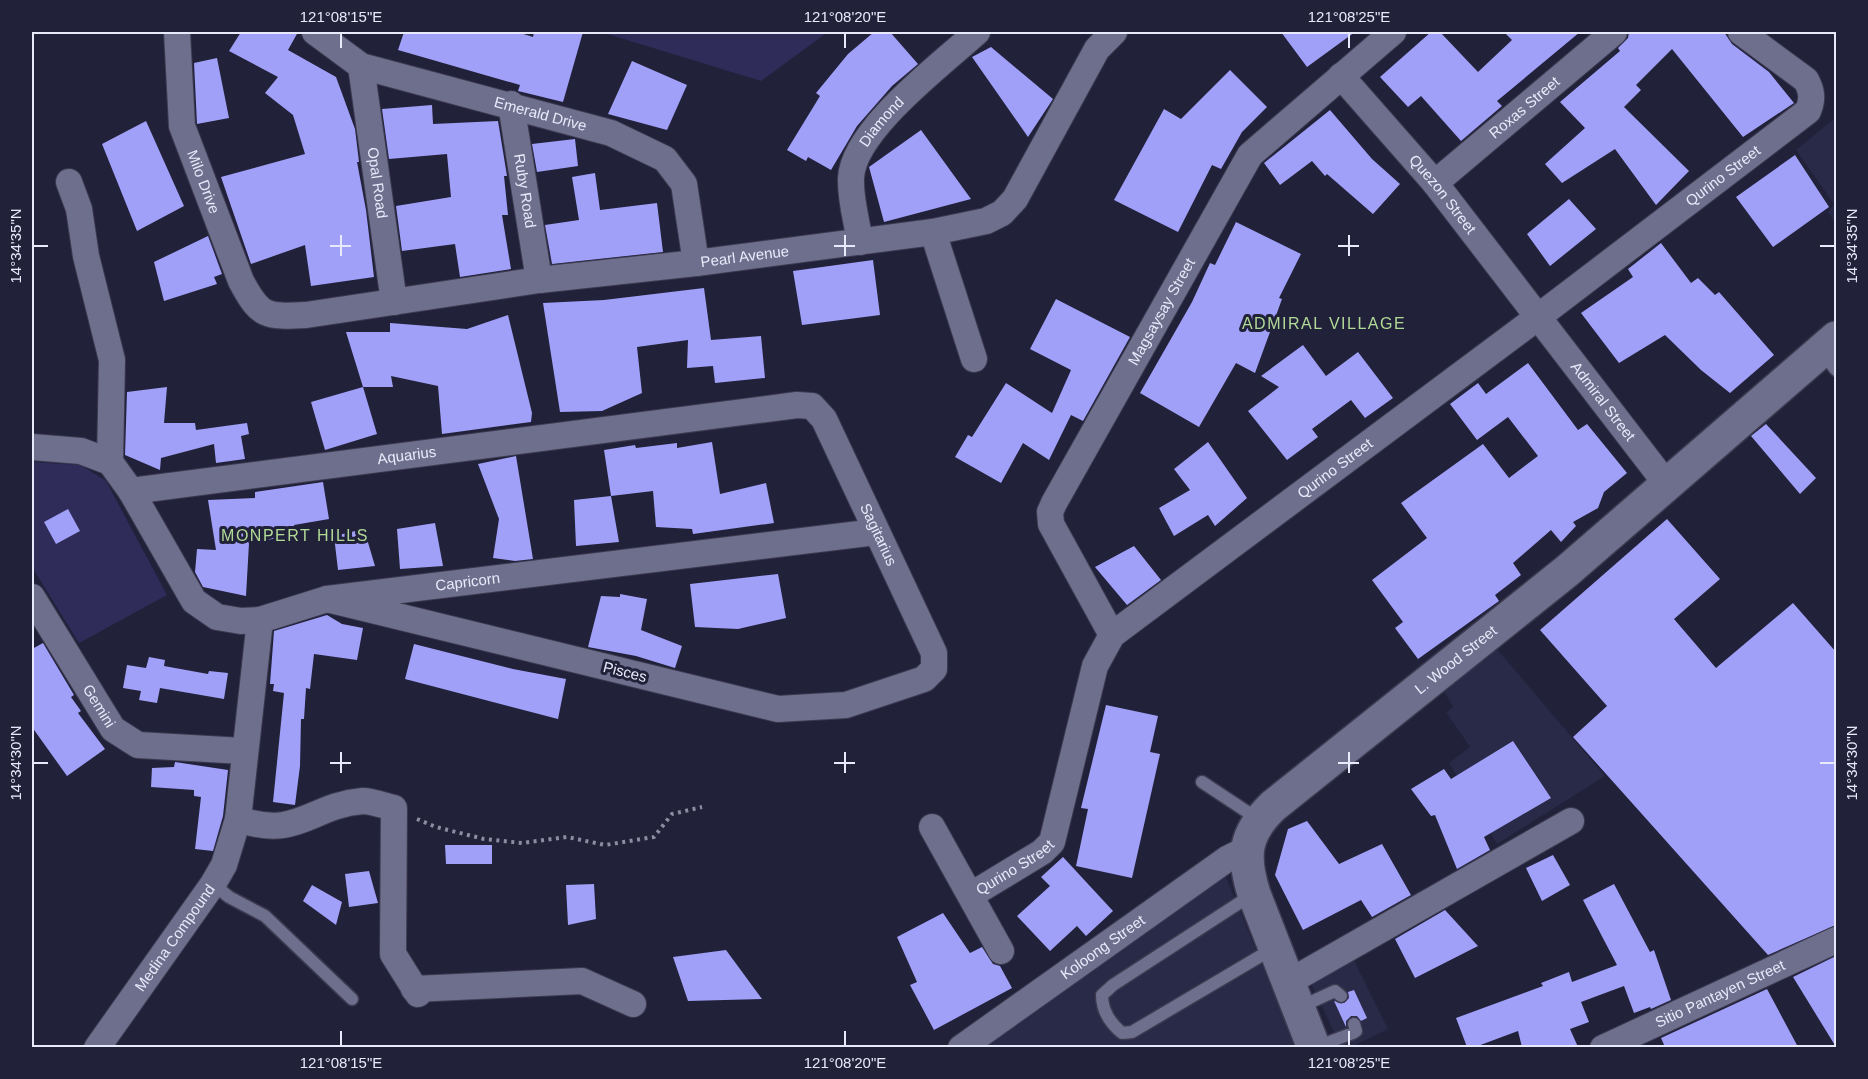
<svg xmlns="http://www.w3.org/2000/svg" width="1868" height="1079" font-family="Arial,sans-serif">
	<rect width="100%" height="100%" fill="#21213a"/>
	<!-- built -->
	<path fill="#292948" d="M1836,117V225L1828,212L1834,204L1796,150Z
		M1496,648L1605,776L1497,844L1449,763L1470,747L1446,712L1453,707L1442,688Z
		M1221,865L1296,1047L970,1048Z
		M1353,958L1388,1029L1351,1047H1341L1310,981Z"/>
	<!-- green -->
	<path fill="#2f2c5a" d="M601,32H828L761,81Z
		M32,462L81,465L106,481L167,595L79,643L32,567Z"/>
	<!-- building -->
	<path fill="#a1a0f8" d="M241,32H298L288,50L336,77L355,129L359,162H357L366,210L374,277L311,286L305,245L251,264L221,177L305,154L293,115L265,93L278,77L229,51Z
		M404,32H517L533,37L534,32H583L563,102L518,91L520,85L398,50Z
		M874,32H890L918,64L892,86L857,126L831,170L808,157L806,161L787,150L820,96L816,93L848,54Z
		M1281,32H1355L1307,67Z
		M1431,32H1440L1478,72L1512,40L1504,32H1580L1497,101L1502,106L1461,141L1421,96L1408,107L1380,77Z
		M1629,32H1724L1732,44L1769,72L1794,103L1743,137L1672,49L1636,85L1641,90L1624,107L1689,171L1656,205L1615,149L1562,183L1545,164L1585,128L1560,102L1620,51L1618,48L1628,38Z
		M991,47L1053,99L1028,137L972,57Z
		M217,58L229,118L197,124L194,63Z
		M632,61L687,85L667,130L608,114Z
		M1230,70L1267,107L1242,132L1221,169L1212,165L1178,232L1114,200L1164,109L1181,119Z
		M432,105L433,124L498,121L507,176H504L508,215H502L511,269L460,277L455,244L402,251L396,206L451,197L447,154L389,159L382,109Z
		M1330,110L1372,159L1400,184L1373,214L1327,174L1325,176L1312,161L1280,185L1264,163Z
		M146,121L184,206L137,231L102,144Z
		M921,130L971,199L884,222L869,167Z
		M575,139L578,166L537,172L532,144Z
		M1795,155L1829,207L1773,247L1736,197Z
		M595,173L600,210L657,203L663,252L552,264L545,225L579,220L572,177Z
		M1569,199L1596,229L1550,266L1527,234Z
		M1236,222L1301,254L1279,298L1282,299L1255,373L1236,363L1199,427L1140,393L1192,302L1210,263L1215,265Z
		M208,236L222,274L214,277L217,284L164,301L154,262Z
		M1661,243L1691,283L1698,278L1715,295L1719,292L1774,355L1730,393L1701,370L1665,335L1619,363L1581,313L1633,277L1628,269Z
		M873,260L880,315L802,325L793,271Z
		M704,288L711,340L761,336L765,378L715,383L713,366L687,368L688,340L637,347L642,393L602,411L560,412L543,303L604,300Z
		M1056,299L1130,337L1083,421L1071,415L1049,460L1023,443L1001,483L955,457L968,435L972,437L1006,383L1052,413L1071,370L1030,349Z
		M508,315L532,413L531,422L442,434L438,386L391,376L393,387H363L346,332H390V323L467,329Z
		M1303,345L1326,376L1358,352L1393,398L1365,418L1351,400L1312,429L1318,437L1287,460L1248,411L1279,387L1261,376Z
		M1528,363L1578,430L1587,424L1627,473L1604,492L1598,508L1573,522L1576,526L1561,542L1551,530L1513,563L1521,575L1495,595L1499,601L1418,659L1395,628L1403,622L1372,580L1427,538L1401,503L1483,444L1509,478L1538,456L1508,417L1477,440L1450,404L1478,383L1486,394Z
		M167,387L164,423H195L196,430L247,423L249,434L241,436L245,459L216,463L214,444L161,458L160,470L125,455L127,392Z
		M363,387L377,434L325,450L311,402Z
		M1766,424L1816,478L1800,494L1751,436Z
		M712,442L720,494L766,483L774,523L693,534L692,529L656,527L653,491L611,496L604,450L635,445L636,448L677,443V448Z
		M1208,442L1247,498L1215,526L1208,515L1174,536L1159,508L1190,490L1174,469Z
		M516,456L533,559L515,561L493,558L499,519L478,464Z
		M323,482L329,519L294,525L295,535L249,543L246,596L203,587L195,572L197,549L216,550L208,500L255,498V492Z
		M611,496L619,542L576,546L574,500Z
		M68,509L80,531L56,544L44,522Z
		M1667,519L1720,579L1674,619L1716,668L1793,603L1836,652V925L1768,955L1573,737L1607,706L1540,630Z
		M435,523L443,566L400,569L397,529Z
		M364,529L375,566L338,570L334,536Z
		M1134,546L1161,580L1127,605L1095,567Z
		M778,574L786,618L738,629L695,627L690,584Z
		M620,594L647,599L641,630L682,646L675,668L636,656L588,647L601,596L620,597Z
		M327,615L342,624L363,628L357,660L314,654L310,689L306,688L304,719H301L300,766L295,805L273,802L284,693L273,691L274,684H270L274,631Z
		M43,643L74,695L71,697L81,711L78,713L105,749L67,776L32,727V649Z
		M414,644L513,669L566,679L558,719L405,679Z
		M149,657L165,660L164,666L208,674L209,671L228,673L224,699L160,688L157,703L139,700L141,691L123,688L127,665L146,668Z
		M1106,705L1158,716L1150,752L1160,754L1132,878L1076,866L1088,809L1081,808Z
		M1513,741L1551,798L1484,837L1490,850L1457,869L1435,815L1431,816L1411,789L1444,769L1451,779Z
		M175,762L228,770L223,816L213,851L195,849L201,797L194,796V790L151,787L152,768L174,767Z
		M1307,821L1339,864L1382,844L1411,895L1372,917L1361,900L1303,930L1275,875L1288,829Z
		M445,845H492V864H446Z
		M1553,855L1570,885L1542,901L1526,868Z
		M1063,857L1113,911L1086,936L1077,926L1050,951L1017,916L1050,886L1041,877Z
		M369,871L378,903L349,907L345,874Z
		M594,884L596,919L568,925L566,885Z
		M1614,884L1650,952L1654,950L1671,1000L1651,1009L1650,1007L1634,1013L1624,986L1581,1002L1589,1022L1570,1029L1578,1047H1522L1518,1031L1475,1047H1467L1456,1018L1543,986L1541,983L1569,972L1572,982L1617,965L1583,900Z
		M312,885L342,902L336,925L303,901Z
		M1445,910L1478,946L1415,978L1395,939Z
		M943,913L970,953L982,947L993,964L1000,966L1012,988L934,1030L910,985L917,982L897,937Z
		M726,950L762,999L688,1001L673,957Z
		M1836,956V1047L1793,977Z
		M1767,989L1798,1047H1665L1661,1038Z
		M1354,990L1367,1018L1361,1021L1357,1016H1351L1346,1021V1027L1334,1001L1344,1003L1349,998L1348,992Z"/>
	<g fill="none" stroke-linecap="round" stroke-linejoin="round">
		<!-- service casing -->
		<g stroke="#3c3a50" stroke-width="15">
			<path id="service" d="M1822,353L1836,370
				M1202,782L1258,819
				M213,884L229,897L265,916L352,999
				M1253,894L1113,985L1102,995C1102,1011 1110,1023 1122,1033L1132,1032L1274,948
				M1300,1007L1335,991L1341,996
				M1316,1047L1353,1033L1356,1031L1354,1024"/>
		</g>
		<!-- minor casing -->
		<g stroke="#3c3a50" stroke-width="28">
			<g id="minor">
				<path id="s1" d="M177,32L182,126L241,281C260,317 266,317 306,315L539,280L696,263L933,232L986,221L1002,213L1015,199L1097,49L1114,32"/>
				<path id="s2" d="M315,32L361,66L611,133L665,159L684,184L696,263"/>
				<path id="s3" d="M361,66L394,302"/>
				<path id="s4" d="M1341,76L1435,183L1668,486"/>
				<path id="s5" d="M511,104L539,280"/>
				<path d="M69,182L79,209L86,256L112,360L110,462"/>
				<path id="s6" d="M1435,183L1614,32"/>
				<path d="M933,232L974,359"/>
				<path id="s7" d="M860,242C857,222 850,199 851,178C853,130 942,64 977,32"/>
				<path id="s8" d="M32,447L81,451L110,462L131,491L194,601L217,617L241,621L260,620L327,599L876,532"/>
				<path id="s9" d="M131,491L797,405L812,406L824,419L934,653V669L924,679L846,705L778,709L327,599"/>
				<path id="s10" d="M32,597L113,729L138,745L243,751"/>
				<path id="s11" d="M1112,635L1051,524L1050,512L1054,503L1250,155L1393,32"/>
				<path d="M238,819C298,840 311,805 363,801C372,801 385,806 394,808L393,954L418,994"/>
				<path d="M932,827L1001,951"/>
				<path id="s12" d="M971,895L1042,852L1052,842L1095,666L1112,635L1538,317L1808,111C1813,99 1812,91 1806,80L1741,32"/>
				<path d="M1289,982L1571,821"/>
				<path d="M414,989L582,981L633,1004"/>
				<path id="s13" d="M97,1048L213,884L224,865L238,819L260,620"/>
				<path id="s14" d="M961,1048L1227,859L1247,849"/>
				<path id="s15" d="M1603,1048L1836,940"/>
			</g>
		</g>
		<!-- secondary casing -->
		<g stroke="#3c3a50" stroke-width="36">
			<g id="secondary">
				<path id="s16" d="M1314,1048L1254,894C1242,856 1244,834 1273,806L1567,571L1836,338"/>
			</g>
		</g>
		<!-- path -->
		<path stroke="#8c8da1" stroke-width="4" stroke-dasharray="3 4.5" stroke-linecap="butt" d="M417,819L436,827L484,839L522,843L567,837L605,845L654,837L672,814L702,807"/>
		<!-- service -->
		<use href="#service" stroke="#6e6f8d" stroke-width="12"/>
		<!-- minor -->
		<use href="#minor" stroke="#6e6f8d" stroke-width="26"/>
		<!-- secondary -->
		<use href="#secondary" stroke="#6e6f8d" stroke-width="33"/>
	</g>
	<!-- ticks -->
	<path fill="none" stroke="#e8e9fa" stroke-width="2" d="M341,33V48M845,33V48M1349,33V48M341,235V256M845,235V256M1349,235V256M33,246H48M330,246H351M834,246H855M1338,246H1359M1820,246H1835M341,752V773M845,752V773M1349,752V773M33,763H48M330,763H351M834,763H855M1338,763H1359M1820,763H1835M341,1031V1046M845,1031V1046M1349,1031V1046"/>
	<g text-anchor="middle" stroke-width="6" stroke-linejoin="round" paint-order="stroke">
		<!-- street labels -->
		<g font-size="15" fill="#e8e9fa" stroke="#21213a">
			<text dy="5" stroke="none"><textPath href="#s6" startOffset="117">Roxas Street</textPath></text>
			<text dy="5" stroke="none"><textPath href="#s2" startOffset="243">Emerald Drive</textPath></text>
			<text dy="5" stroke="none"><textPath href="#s7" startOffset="130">Diamond</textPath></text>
			<text dy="5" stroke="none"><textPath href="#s12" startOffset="1078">Qurino Street</textPath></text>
			<text dy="5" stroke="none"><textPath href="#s1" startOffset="154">Milo Drive</textPath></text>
			<text dy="5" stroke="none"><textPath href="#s3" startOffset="118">Opal Road</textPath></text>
			<text dy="5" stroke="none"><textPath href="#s5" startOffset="88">Ruby Road</textPath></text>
			<text dy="5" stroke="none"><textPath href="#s4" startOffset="156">Quezon Street</textPath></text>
			<text dy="5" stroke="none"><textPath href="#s1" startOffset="784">Pearl Avenue</textPath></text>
			<text dy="5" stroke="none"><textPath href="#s11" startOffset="368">Magsaysay Street</textPath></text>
			<text dy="5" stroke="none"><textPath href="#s4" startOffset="418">Admiral Street</textPath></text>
			<text dy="5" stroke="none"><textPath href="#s9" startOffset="278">Aquarius</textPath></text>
			<text dy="5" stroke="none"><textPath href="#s12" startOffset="592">Qurino Street</textPath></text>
			<text dy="5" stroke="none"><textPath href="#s9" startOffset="832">Sagitarius</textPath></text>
			<text dy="5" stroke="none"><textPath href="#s8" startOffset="526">Capricorn</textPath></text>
			<text dy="5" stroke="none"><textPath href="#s16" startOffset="496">L. Wood Street</textPath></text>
			<text transform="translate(625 672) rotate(14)" y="5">Pisces</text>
			<text dy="5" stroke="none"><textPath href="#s10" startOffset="128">Gemini</textPath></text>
			<text dy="5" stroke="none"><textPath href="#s12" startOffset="52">Qurino Street</textPath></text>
			<text dy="5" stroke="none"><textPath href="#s13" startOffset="135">Medina Compound</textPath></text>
			<text dy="5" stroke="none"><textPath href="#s14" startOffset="174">Koloong Street</textPath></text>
			<text dy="5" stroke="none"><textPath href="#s15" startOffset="129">Sitio Pantayen Street</textPath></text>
		</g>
		<!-- neighbourhood labels -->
		<g font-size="16" letter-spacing="1.5" fill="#b2da97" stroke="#21213a">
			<text x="1324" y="329">ADMIRAL VILLAGE</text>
			<text x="295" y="541">MONPERT HILLS</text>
		</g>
	</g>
	<!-- border -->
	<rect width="1868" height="1079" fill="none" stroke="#21213a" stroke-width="66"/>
	<rect x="33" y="33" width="1802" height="1013" fill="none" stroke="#e8e9fa" stroke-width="2"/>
	<g font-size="15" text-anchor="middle" fill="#e8e9fa">
		<text x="341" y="22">121°08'15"E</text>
		<text x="845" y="22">121°08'20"E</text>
		<text x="1349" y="22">121°08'25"E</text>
		<text transform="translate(16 246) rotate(-90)" y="5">14°34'35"N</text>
		<text transform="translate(1852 246) rotate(-90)" y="5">14°34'35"N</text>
		<text transform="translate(16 763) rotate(-90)" y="5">14°34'30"N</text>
		<text transform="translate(1852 763) rotate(-90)" y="5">14°34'30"N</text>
		<text x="341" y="1068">121°08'15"E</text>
		<text x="845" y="1068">121°08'20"E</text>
		<text x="1349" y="1068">121°08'25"E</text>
	</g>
</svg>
